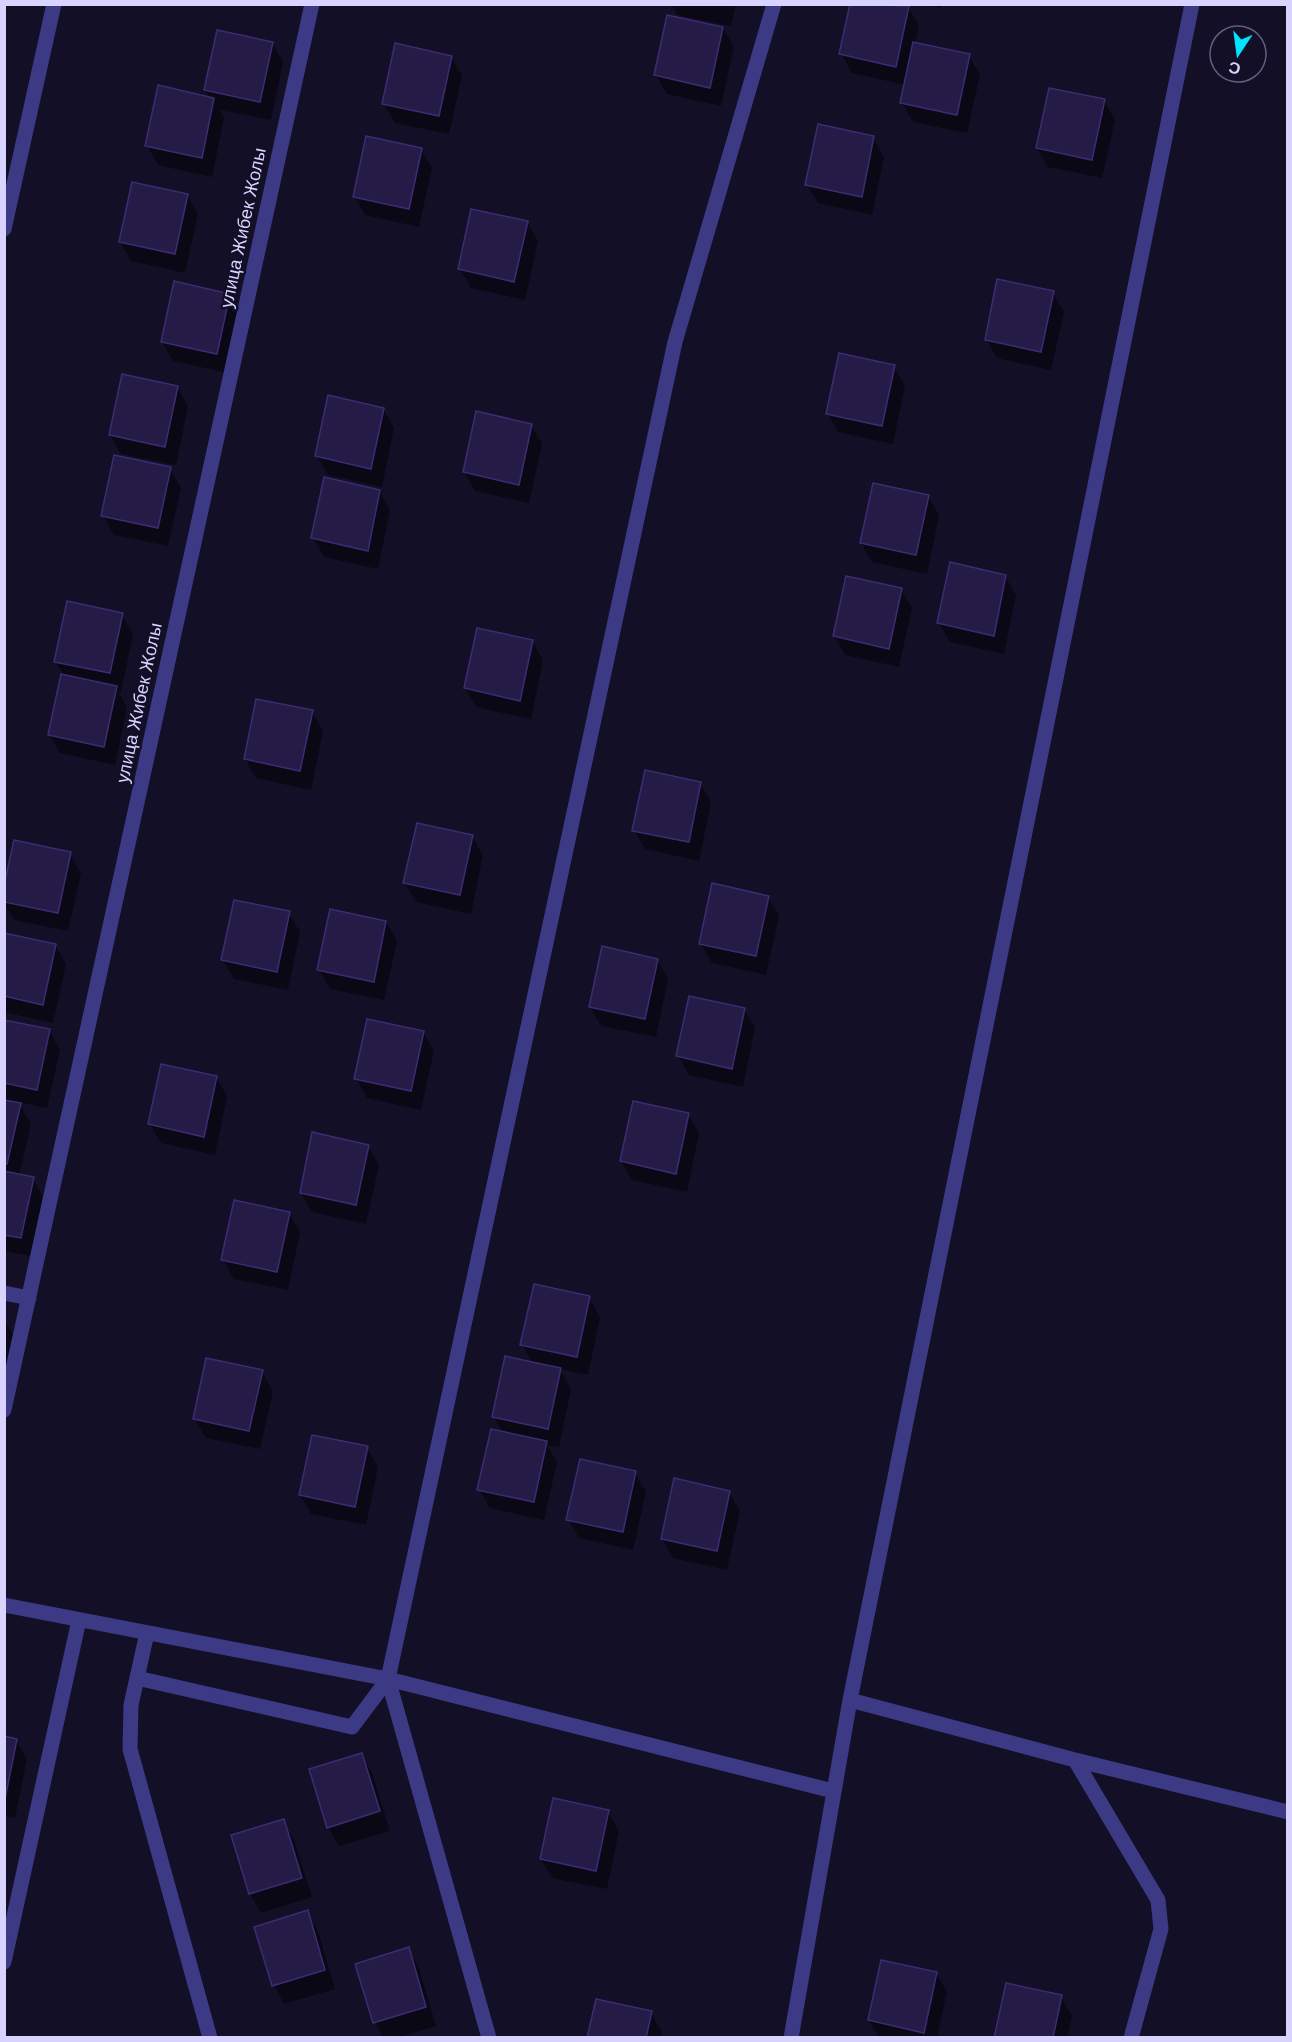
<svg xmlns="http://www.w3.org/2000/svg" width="1292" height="2042" font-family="'DM Sans',sans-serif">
	<rect width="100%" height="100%" fill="#130f26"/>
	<!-- shadow -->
	<path fill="#0007" d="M671,4H736L731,26L677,15Z
		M852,4H895L908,7L919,26L915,44L969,56L980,75L967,133L913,122L902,103L906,85L852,73L841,54Z
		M923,4H941V8Z
		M723,28L734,47L721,106L667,94L656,75Z
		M272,43L283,62L271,120L220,110L224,118L212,177L158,165L147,146L210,98L205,90Z
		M451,57L462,76L449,134L395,123L384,104Z
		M1104,101L1115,120L1102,178L1048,167L1037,148Z
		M873,138L884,157L872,215L818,203L807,184Z
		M421,149L432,168L419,227L365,215L354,196Z
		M187,195L198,214L185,273L131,261L120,242Z
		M527,222L538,241L525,300L471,288L460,269Z
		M1053,293L1064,312L1051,370L997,358L986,339Z
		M229,295L240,314L228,373L173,361L162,342Z
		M894,367L905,386L893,444L838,432L827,413Z
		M177,387L188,406L176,465L121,454L110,435Z
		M383,409L394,428L382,487L328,475L317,456Z
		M531,425L542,444L529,503L475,491L464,472Z
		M170,469L181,488L168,546L114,535L103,516Z
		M379,491L390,510L378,569L324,557L313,538Z
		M928,496L939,515L927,574L872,562L861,543Z
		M1005,576L1016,595L1004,654L950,642L939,623Z
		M901,589L912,608L899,667L845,655L834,636Z
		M122,615L133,634L121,692L118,691L127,707L115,765L60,753L49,734L63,674L55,661Z
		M532,641L543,660L531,719L476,707L465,688Z
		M312,712L323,731L311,790L256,778L245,759Z
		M700,783L711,802L699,861L645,849L634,830Z
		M472,836L483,855L471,914L416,902L405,883Z
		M70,854L81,873L68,931L14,920L4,904V893Z
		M768,897L779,916L766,975L712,963L701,944Z
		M289,913L300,932L288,990L234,979L223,960Z
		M386,922L397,941L384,1000L330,989L319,970Z
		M4,934L55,945L66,964L53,1023L4,1012Z
		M657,960L668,979L656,1037L601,1026L590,1007Z
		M744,1009L755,1028L743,1087L689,1075L678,1056Z
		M4,1021L49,1030L60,1049L47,1108L18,1102L31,1124L19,1176L33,1179L44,1198L31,1256L4,1251Z
		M423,1032L434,1051L421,1110L367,1098L356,1079Z
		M216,1077L227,1096L215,1155L161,1143L150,1124Z
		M688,1114L699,1133L687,1192L632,1180L621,1161Z
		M368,1146L379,1165L366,1224L312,1212L301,1193Z
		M289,1213L300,1232L288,1290L234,1279L223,1260Z
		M589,1298L600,1317L588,1375L560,1369L571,1389L559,1447L547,1445L557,1462L544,1520L490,1508L479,1489L503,1433L493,1416L533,1364L522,1345Z
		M4,1320L14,1336L4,1380Z
		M262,1372L273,1391L260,1449L206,1438L195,1419Z
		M367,1448L378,1467L366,1525L311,1514L300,1495Z
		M635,1473L646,1492L633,1550L579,1538L568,1519Z
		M729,1492L740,1511L727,1570L673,1558L662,1539Z
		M4,1737L16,1740L27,1759L15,1818L4,1815Z
		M361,1754L372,1773L390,1831L339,1846L328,1827Z
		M608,1812L619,1831L607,1889L552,1878L541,1859Z
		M283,1821L294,1840L312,1897L261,1913L250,1894L233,1836Z
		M307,1912L318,1931L335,1989L284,2004L274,1985Z
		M408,1949L419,1968L436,2026L397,2038H383L375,2022Z
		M936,1973L947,1992L937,2038H879L869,2020Z
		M1061,1997L1072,2016L1067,2038H996Z
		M651,2013L662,2032L661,2038H589Z"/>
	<!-- building -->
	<path fill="#241b47" stroke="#3b2d73" stroke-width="1.5" d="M850,4L909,6L896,67L839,54Z
		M667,15L723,27L710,88L654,75Z
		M217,30L273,42L260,102L204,90Z
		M913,42L970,54L957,115L900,103Z
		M395,43L452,56L439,116L382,104Z
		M158,85L214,98L202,158L145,146Z
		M1049,88L1105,99L1092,160L1036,148Z
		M818,124L874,136L862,197L805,185Z
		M366,136L422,148L409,209L353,197Z
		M132,182L188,194L175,254L119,242Z
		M471,209L528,221L514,282L458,269Z
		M997,279L1054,291L1041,352L985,340Z
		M174,281L230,294L217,354L161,342Z
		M839,353L895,365L882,426L826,414Z
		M122,374L178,386L165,447L109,435Z
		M328,395L384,408L371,469L315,456Z
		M476,411L532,424L519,485L463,472Z
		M114,455L171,467L158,528L101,516Z
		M324,477L380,490L368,551L311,538Z
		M873,483L929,495L916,555L860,543Z
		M950,562L1006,575L994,636L937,623Z
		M846,576L902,588L889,649L833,636Z
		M67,601L123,613L110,673L54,662Z
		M477,628L533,640L520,701L464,688Z
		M61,674L117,686L104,747L48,735Z
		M256,699L313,710L300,771L244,759Z
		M645,770L701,782L689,842L632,831Z
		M417,823L473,835L460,895L403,883Z
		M14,840L71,852L58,913L4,902V885Z
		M712,883L769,896L756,956L699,944Z
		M234,900L290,911L277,972L221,960Z
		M330,909L386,921L374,982L317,970Z
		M4,933L56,944L43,1005L4,996Z
		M602,946L658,959L645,1019L589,1007Z
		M689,996L745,1008L732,1069L676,1056Z
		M367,1019L424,1031L411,1091L354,1079Z
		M4,1020L50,1029L37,1090L4,1083Z
		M161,1064L217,1076L204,1137L148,1124Z
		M4,1100L21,1103L7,1164L4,1163Z
		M633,1101L689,1113L676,1174L620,1161Z
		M312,1132L369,1145L356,1205L300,1193Z
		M4,1171L34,1177L21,1238L4,1235Z
		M234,1200L290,1212L277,1272L221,1260Z
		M534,1284L590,1296L577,1357L520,1345Z
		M505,1356L561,1368L548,1429L492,1417Z
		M206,1358L263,1370L249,1431L193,1419Z
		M491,1429L547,1441L534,1502L477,1490Z
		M312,1435L368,1446L355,1507L299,1495Z
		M580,1459L636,1471L623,1532L566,1520Z
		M674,1478L730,1491L717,1551L661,1539Z
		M4,1736L17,1739L5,1799H4Z
		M362,1753L380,1811L327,1828L309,1769Z
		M553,1798L609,1810L596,1871L540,1859Z
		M284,1819L302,1878L249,1894L231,1835Z
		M308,1910L325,1970L272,1986L254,1927Z
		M409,1947L426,2007L373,2023L355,1964Z
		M881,1960L937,1972L924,2033L868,2020Z
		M1006,1983L1062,1995L1053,2038H994Z
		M596,1999L652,2011L646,2038H587Z"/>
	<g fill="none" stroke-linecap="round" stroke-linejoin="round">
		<!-- service -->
		<path stroke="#3d3a85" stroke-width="15" d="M137,1678L352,1727L388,1679"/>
		<!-- minor -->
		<path stroke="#3d3a85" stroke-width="15" d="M4,229L54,4
			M4,1293L29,1298
			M4,1410L312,4
			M4,1605L388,1679L833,1791
			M147,1633L131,1705L130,1749L210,2038
			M850,1700L1075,1760L1288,1812
			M1075,1760L1158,1900L1161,1929L1131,2038
			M4,1962L79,1620
			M489,2038L388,1679L675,342L774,4
			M791,2038L850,1700L1192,4"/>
	</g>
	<g text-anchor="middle" stroke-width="5" stroke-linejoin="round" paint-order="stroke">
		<!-- street labels -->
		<g font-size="18" fill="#d9d4ff" stroke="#130f26">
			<text transform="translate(243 228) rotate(-78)" y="6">улица Жибек Жолы</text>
			<text transform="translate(139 703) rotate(-78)" y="6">улица Жибек Жолы</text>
		</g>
	</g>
	<!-- border -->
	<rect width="1292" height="2042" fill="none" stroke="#d9d4ff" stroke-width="12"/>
	<!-- north arrow -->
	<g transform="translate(1238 54) rotate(193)"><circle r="28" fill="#130f26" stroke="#625e7d" stroke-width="1.5"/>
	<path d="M0-4.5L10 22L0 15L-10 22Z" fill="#00e5ff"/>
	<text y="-9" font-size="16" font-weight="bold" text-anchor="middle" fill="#d9d4ff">С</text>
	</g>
</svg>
